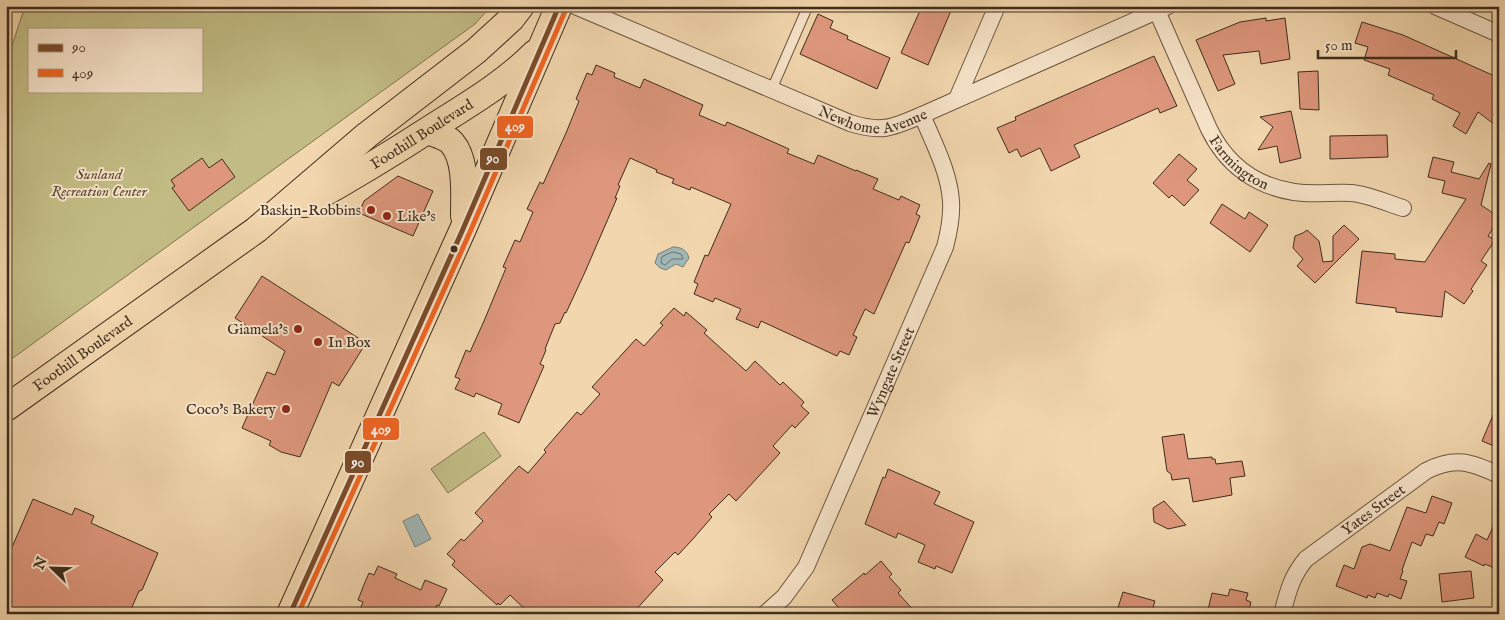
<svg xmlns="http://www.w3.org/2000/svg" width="1505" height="620" font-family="'IM FELL English',serif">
	<rect width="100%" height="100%" fill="#f2d6ad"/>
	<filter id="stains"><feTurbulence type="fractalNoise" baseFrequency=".004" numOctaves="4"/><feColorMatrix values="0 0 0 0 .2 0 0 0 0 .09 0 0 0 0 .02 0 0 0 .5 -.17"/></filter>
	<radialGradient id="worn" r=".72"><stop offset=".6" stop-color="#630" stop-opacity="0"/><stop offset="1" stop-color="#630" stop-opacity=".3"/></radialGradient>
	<!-- green -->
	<path fill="#c2bc84" stroke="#807451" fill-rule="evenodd" d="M25,6H491L475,24L6,363V64ZM29,29H201V91H29Z
		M484,432L501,456L448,493L431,469Z"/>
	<!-- water -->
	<path fill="#a0b6b6" stroke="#797f79" d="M673,247C681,247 687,250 689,258L683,267L676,264L666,270L660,268L655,263L658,254Z
		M418,514L431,539L415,547L403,521Z"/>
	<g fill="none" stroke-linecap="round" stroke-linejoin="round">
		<!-- shore -->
		<path stroke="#70726a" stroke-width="1" d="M673,252L681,254L683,259H672L665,265L661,263L662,257Z"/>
	</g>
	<!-- building -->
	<path fill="#de977c" stroke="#3f2d1e" d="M922,6H953L928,65L901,53Z
		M818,14L833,21L830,28L848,36L847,39L890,58L877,89L800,54Z
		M1266,18V21L1285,18L1290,59L1261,64L1259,51L1223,55L1235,84L1218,91L1196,40L1240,22Z
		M1362,22L1403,35L1499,78V128L1478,112L1466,134L1453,126L1460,113L1432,99L1434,95L1388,75L1390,69L1364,60L1368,47L1355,43Z
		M1154,56L1177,106L1160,113L1158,108L1074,145L1080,157L1051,171L1040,148L1021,157L1017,149L1009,153L997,128L1016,120L1015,117Z
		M596,65L615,73L614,77L640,88L644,79L703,105L699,115L725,126L727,122L746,130L789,149L787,153L814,164L818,155L856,171V170L878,179L873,189L899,200L901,196L920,205L916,214L920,216L909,243L906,242L874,314L865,309L853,335L857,337L849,355L840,351L837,356L761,321L758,328L736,319L741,309L715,298L713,302L694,294L698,284L694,282L705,255L708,256L731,204L691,187L690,190L672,183L674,179L656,172L657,170L630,158L618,185L620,186L615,198H617L585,272L566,313L565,312L560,323L555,324L545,349L546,350L540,364L544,366L519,423L498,414L502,404L476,393L474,397L455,389L460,379L455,377L466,350L470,352L484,321L506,268L503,267L515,240L520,242L533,212L527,209L540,182L543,184L566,133L579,101L576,99L587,73L592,75Z
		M1318,71L1319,110L1300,109L1298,72Z
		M1291,111L1301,158L1280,163L1277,146L1258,150L1273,127L1260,117Z
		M1387,135L1388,157L1330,159V136Z
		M1179,154L1197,169L1187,180L1199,190L1184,206L1172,195L1169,198L1153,183Z
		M1433,157L1454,162L1451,172L1479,179L1489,163L1491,164L1481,205L1499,217V219L1488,236L1495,240L1481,261L1487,265L1471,289L1473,291L1464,304L1445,291L1442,317L1396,312V308L1356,303L1362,251L1395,254V259L1425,262L1466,199L1442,193L1445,181L1428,177Z
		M202,158L209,168L222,159L235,177L189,211L172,188L175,186L171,180Z
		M398,176L433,191L413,236L359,213L364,201Z
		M1222,204L1245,219L1249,212L1268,225L1250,252L1210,223Z
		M1344,225L1359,239L1315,283L1297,266L1303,259L1293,248L1295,236L1303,233L1307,230L1319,241L1323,262L1333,261V236Z
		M262,276L366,343L339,386L332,382L300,457L281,452L269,445L271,441L242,428L267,372L275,375L285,351L235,318Z
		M674,308L684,316L686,312L707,330L704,333L746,371L755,361L780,385L783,382L804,402L801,406L809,413L795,428L792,425L773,446L780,453L736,501L729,494L709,514L712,517L692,540L678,555L675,552L655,572L663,580L632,614H530L510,595L500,605L498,603L497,605L452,565L455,561L447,554L461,539L464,541L483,521L475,513L519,466L528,473L546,452L544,450L577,412L581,415L600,394L592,387L636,339L644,346L663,325L660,323Z
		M1499,401V448L1482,441Z
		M1184,434L1188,459L1212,457V459H1215L1216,464L1242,461L1245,476L1230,478L1232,495L1193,502L1189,478L1172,480L1171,474L1167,471L1162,437Z
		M888,469L940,492L934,504L974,522L952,573L936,566L935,569L918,562L925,545L898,533L896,538L865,524L883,477L885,478Z
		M1432,496L1452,503L1444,524L1439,522L1433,536L1426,534L1421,546L1412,542L1402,570L1403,571L1400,579L1407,581L1401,599L1389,594L1388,597L1377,593L1375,598L1368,595L1367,598L1336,586L1344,565L1354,569L1362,547L1370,544L1390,551L1407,507L1426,513Z
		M33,499L72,515L75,508L94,516L91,523L158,553L142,590L139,591L129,614H6V561Z
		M1164,501L1186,525L1168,529L1154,522L1153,508Z
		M1499,514V570L1485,564L1484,566L1465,557L1476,534L1487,540Z
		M881,561L892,574L889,577L901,590L898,593L917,614H844L832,600L864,573L865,575Z
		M378,566L397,574L395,578L421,590L425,580L447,589L439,606L437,605L434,614H358L363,602L358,600L365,582L369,573L374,575Z
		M1471,571L1474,598L1442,602L1439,574Z
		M1230,589L1248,593L1246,600L1251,602L1248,614H1207L1212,593L1228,596Z
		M1123,592L1155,601L1151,614H1116Z"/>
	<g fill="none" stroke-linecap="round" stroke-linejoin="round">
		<!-- lane casing -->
		<g stroke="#6c5742" stroke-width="11">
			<path id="lane" d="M771,91L808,6"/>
		</g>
		<!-- street casing -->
		<g stroke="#6c5742" stroke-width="18">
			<g id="street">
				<path id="s1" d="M575,6L850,123C882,133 892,128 922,115L1168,6"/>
				<path d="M1435,6L1499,34"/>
				<path id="s2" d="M1157,11L1209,129C1226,164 1255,186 1294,192C1313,195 1332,192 1351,193C1367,194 1387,203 1403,208"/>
				<path d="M957,99L997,6"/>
				<path id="s3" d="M765,614L784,597L806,567L945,247C949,232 952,217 951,201C949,171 933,142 922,115"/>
				<path id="s4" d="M1282,614C1288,592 1291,577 1306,559L1426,471C1455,456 1471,462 1499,475"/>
			</g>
		</g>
		<!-- primary casing -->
		<g stroke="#3f2d1e" stroke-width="28">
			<g id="primary">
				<path d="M428,131C435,134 447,137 452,143C467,160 464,195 464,216"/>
				<path id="s5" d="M305,204C350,179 393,153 436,125C471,103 506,82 535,53"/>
				<path id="s6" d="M6,408L256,230L367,135L476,51L511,19L521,6"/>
				<path d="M290,614L463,229L559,6"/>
			</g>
		</g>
		<!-- lane -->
		<use href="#lane" stroke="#f7e4ca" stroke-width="9"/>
		<!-- street -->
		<use href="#street" stroke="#f7e4ca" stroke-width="16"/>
		<!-- primary -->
		<use href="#primary" stroke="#f2d6ad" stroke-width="26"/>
		<!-- bus-1 casing -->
		<g stroke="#f7e4ca" stroke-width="9">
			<path id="bus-1" d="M290,614L463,229L559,6"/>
		</g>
		<!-- bus-2 casing -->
		<g stroke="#f7e4ca" stroke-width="9">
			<path id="bus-2" d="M298,614L470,232L566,9"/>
		</g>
		<!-- bus-1 -->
		<use href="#bus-1" stroke="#7a4b2a" stroke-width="5"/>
		<!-- bus-2 -->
		<use href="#bus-2" stroke="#f26522" stroke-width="5"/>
	</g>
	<!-- markers -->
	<g fill="#8f2418" stroke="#f7e4ca" stroke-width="2">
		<circle cx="371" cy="210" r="5"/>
		<circle cx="387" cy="216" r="5"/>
		<circle cx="298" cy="329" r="5"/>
		<circle cx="318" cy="342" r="5"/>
		<circle cx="286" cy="409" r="5"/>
	</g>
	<circle fill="#3f2d1e" stroke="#f7e4ca" stroke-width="2" cx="454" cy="249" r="4.5"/>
	<g text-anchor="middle" stroke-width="4" stroke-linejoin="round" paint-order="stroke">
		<!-- street labels -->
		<g font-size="15" fill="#3f2d1e" stroke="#f7e4ca">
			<text dy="5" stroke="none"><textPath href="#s1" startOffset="322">Newhome Avenue</textPath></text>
			<text dy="5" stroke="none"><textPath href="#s5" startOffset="136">Foothill Boulevard</textPath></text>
			<text dy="5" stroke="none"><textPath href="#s2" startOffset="175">Farmington</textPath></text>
			<text dy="5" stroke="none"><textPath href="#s6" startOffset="94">Foothill Boulevard</textPath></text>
			<text dy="5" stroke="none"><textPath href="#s3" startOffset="275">Wyngate Street</textPath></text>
			<text dy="5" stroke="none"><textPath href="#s4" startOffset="144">Yates Street</textPath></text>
		</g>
		<!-- park labels -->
		<g font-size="15" font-style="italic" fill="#594a32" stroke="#f7e4ca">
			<text x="99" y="179">Sunland<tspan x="99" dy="17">Recreation Center</tspan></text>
		</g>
		<!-- poi labels -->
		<g font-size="15" fill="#3f2d1e" stroke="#f7e4ca" text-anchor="end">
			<text x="361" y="215">Baskin-Robbins</text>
			<text x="397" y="221" text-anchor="start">Like's</text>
			<text x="288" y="334">Giamela's</text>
			<text x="328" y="347" text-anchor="start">In Box</text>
			<text x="276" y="414">Coco's Bakery</text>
		</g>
	</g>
	<g stroke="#f7e4ca" stroke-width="2">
		<rect x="496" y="115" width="38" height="24" rx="5" fill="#f26522"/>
		<rect x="479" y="147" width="29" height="24" rx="5" fill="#7a4b2a"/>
		<rect x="362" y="417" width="38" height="24" rx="5" fill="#f26522"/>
		<rect x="344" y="450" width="28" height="24" rx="5" fill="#7a4b2a"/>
	</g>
	<g font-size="14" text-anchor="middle" font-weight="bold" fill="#fff">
		<text x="515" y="131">409</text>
		<text x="493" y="163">90</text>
		<text x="381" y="434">409</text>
		<text x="358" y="467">90</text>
	</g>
	<!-- margin -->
	<rect width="1505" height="620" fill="none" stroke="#f2d6ad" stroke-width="25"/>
	<rect x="8" y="8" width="1490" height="605" fill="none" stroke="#3f2d1e" stroke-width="2.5"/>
	<rect x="12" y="12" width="1480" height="595" fill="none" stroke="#3f2d1e"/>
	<!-- legend -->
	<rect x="28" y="28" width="175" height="65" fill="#f7e4ca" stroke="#ad9b85"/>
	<rect x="38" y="44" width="25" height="8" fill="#7a4b2a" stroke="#ad9b85"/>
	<text x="72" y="52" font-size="15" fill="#3f2d1e">90</text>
	<rect x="38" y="69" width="25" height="8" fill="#f26522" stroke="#ad9b85"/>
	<text x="72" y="78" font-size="15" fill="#3f2d1e">409</text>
	<!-- north arrow -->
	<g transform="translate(52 568) rotate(293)" stroke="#f7e4ca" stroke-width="4" paint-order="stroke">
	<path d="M0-4L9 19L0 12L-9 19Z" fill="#3f2d1e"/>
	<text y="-8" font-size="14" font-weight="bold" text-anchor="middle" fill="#3f2d1e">N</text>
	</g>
	<!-- scale -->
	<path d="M1318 50v8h138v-8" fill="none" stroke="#3f2d1e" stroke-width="2.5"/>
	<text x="1325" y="50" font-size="15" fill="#3f2d1e" stroke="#f7e4ca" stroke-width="4" paint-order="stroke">50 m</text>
	<rect width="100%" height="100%" filter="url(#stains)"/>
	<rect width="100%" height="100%" fill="url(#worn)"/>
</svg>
